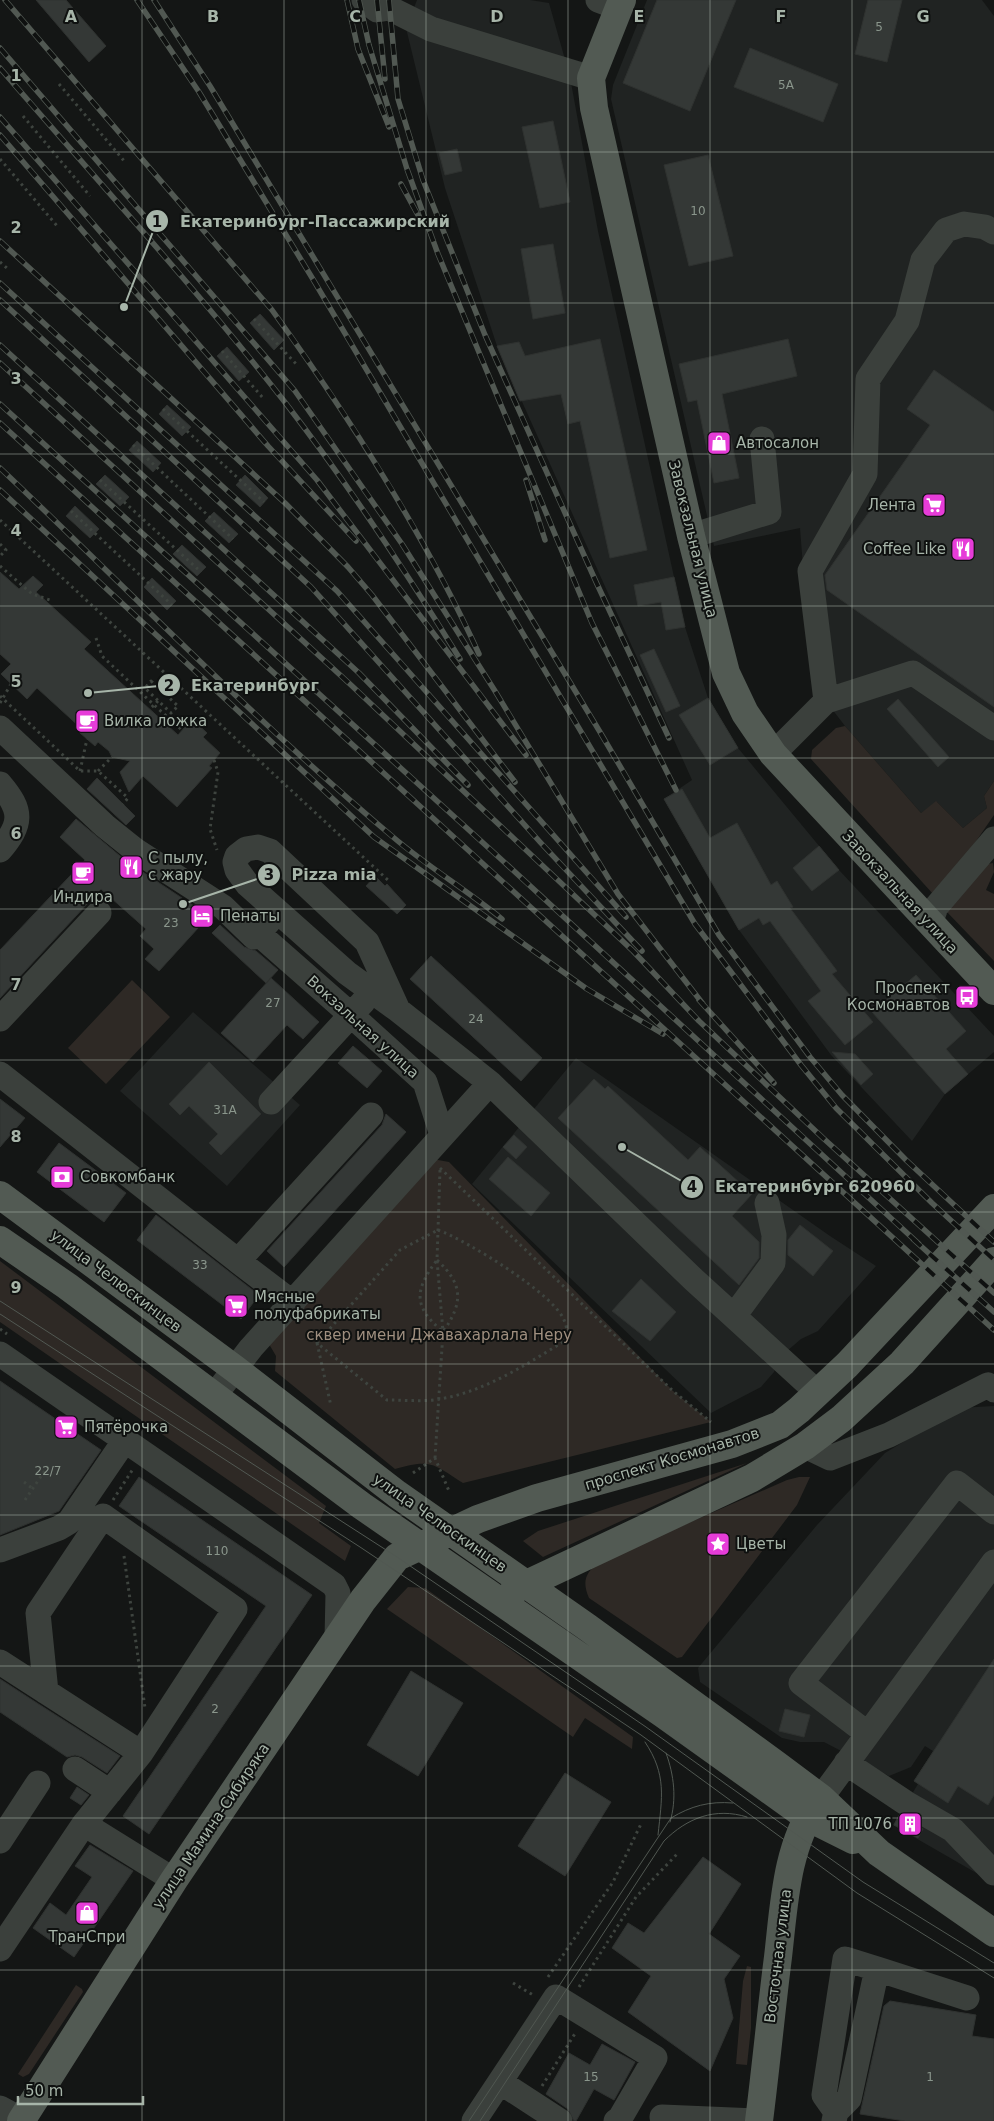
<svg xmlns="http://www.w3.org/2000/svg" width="994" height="2121" font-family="'DejaVu Sans',sans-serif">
	<rect width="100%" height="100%" fill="#141615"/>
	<!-- built -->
	<path fill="#202322" d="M417,0H530L549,3L570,77L598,231L685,627L708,698L738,748L839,870L994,1036V1052L945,1094L912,1141L831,1055L739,930L664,799L692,780L497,346L445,188L406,28Z
		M647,0H982L994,16V781L984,796L987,808L963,828L937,802L921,813L845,726L812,683L800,528L714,546L611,99L613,85Z
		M193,1012L300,1105L227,1186L120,1091Z
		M576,1058L830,1236L876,1266L818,1331L801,1339L780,1357L774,1372L761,1387L711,1413L472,1184Z
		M994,1406V1864L985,1878L893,1825L918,1784L914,1781L933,1751L925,1746L911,1767L889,1776L824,1742H800L782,1738L700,1682L698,1668L817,1525L885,1453L959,1408Z"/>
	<!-- green -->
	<path fill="#2e2925" d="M845,726L921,813L936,801L963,828L987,808L984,796L994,781V815L957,869L933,894L811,759L812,750L836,728Z
		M993,863L994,872L986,890L994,894V961L946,911L982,865Z
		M132,980L170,1017L106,1084L68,1048Z
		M427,1158L449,1162L673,1391L711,1422L463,1483C432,1463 431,1459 395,1469L275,1371L276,1356L266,1339Z
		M0,1261L326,1506L319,1523L351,1546L345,1561L0,1322Z
		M747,1463L543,1557L523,1541L538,1531Z
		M799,1477H810L797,1505L682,1657L677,1658L589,1598C582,1582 585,1573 599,1562L787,1480Z
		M408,1587L425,1588L633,1737L632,1749L585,1718L573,1737L387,1609Z
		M747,1966L751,1967V2028L747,2065L736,2064L743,1981Z
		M76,1985L82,1989L83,1992L29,2074L23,2077L18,2074Z"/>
	<!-- building -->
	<path fill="#343836" stroke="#2f3230" d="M36,0H66L106,46L89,62Z
		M657,0H736L690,111L623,83Z
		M868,0H902L887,62L855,54Z
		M750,48L838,84L823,122L734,87Z
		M553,121L570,202L540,208L522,127Z
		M457,149L462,171L445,175L439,153Z
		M708,155L733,256L689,266L664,165Z
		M553,244L565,313L533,319L521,249Z
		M260,314L284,340L274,350L250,323Z
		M600,339L647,550L610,558L580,421L568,424L561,394L520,401L497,346L519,342L525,356Z
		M788,339L797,376L722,394L739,478L714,483L697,400L688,402L679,364Z
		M227,347L249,372L239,381L217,356Z
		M934,370L994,412V707L827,590L825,575L930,425L907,409Z
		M167,405L191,427L182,436L159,414Z
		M137,441L161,463L153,472L129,450Z
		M105,475L129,497L120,506L96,484Z
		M245,475L268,498L260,507L236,485Z
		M75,506L99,529L90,538L66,516Z
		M214,512L238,534L229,543L205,521Z
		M182,545L206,567L197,576L173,554Z
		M0,572L19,589L33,576L43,585L36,592L91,642L84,649L178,735L192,719L207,733L203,737L220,753L209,766L212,768L177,807L143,776L129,792L120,772L130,761L112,757L109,751L98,742L95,746L79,732L82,729L37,688L27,699L1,674L11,664L0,654Z
		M674,577L685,627L666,630L661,602L638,606L634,585Z
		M152,578L176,601L167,610L144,587Z
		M654,649L680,706L666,712L640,655Z
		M708,698L738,748L710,765L679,715Z
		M898,699L949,757L938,767L887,709Z
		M97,778L135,816L126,825L87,789Z
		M682,789L710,838L737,823L771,885L777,881L793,907L790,908L837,971L832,974L873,1022L845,1045L808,1001L821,991L770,921L763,925L759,918L739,930L664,799Z
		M76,819L126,861L209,916L159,971L145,959L154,949L140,936L146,929L101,889L0,998V950L85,860L60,837Z
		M819,846L839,870L812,891L793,868Z
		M375,876L385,886L387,884L406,905L397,914L366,886Z
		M220,925L244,947L256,951L278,970L266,983L212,933Z
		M431,956L542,1058L521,1081L410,979Z
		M916,975L966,1031L946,1049L968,1074L945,1094L872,1012Z
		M271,978L319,1022L303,1039L287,1025L253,1062L221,1033Z
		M353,1046L382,1071L367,1088L338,1063Z
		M832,1052L855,1054L873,1074L861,1085Z
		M209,1062L261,1114L221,1155L209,1143L218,1134L189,1106L180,1115L169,1104Z
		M594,1079L605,1089L608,1086L688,1160L700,1147L752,1194L732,1216L759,1242V1258L739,1285L558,1118Z
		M0,1099L25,1118L0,1147Z
		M386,1114L406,1132L284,1267L267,1251L382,1125Z
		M514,1135L527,1147L516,1159L503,1147Z
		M59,1143L126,1193L104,1222L37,1172Z
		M508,1157L550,1193L531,1216L489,1179Z
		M156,1215L259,1295L241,1319L137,1240Z
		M800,1225L833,1251L813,1276L788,1255V1240Z
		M641,1279L676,1312L650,1341L612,1311Z
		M0,1381L101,1450L59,1511L0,1535Z
		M139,1477L312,1595L149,1834L123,1816L266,1606L119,1506Z
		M994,1659V1795L988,1805L958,1786L948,1803L914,1781Z
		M411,1671L463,1703L418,1776L367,1745Z
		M0,1679L40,1705L120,1756L107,1773L82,1757L75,1755L67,1757L0,1712Z
		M785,1709L810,1715L804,1737L779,1731Z
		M565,1773L611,1802L565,1876L518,1846Z
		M77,1787L89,1795L81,1805L70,1798Z
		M899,1815L923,1829L918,1838L894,1825Z
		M90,1845L133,1871L74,1957L33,1928L50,1903L66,1915L92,1877L75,1866Z
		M703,1857L741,1884L709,1934L740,1956L724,1979L733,2018L710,2071L628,2012L651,1976L612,1948L628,1923L644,1933Z
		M890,2001L976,2015L972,2036L994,2039V2121H905L860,2114L884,2006Z
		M602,2044L635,2062L614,2100L594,2089L576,2121H574L568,2109L546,2094L569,2053L590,2065Z"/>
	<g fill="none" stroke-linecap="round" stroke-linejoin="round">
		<!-- path -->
		<path stroke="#3e443f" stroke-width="3" stroke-dasharray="2.5 4" stroke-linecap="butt" d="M59,84L125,162
			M23,116L90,196
			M0,159L58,227
			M0,262L8,269
			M254,319L298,366
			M222,351L263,398
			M163,409L264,502
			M133,445L233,539
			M100,480L201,572
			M71,511L172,605
			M0,520L390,882
			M0,544L6,550L0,556
			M0,566L32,594L53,601
			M96,638L102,656L154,705L150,709
			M151,681L178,706L171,713L145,688Z
			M165,693L175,683
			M0,696L80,771H98L128,798L123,804
			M158,701L154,705L182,730
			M0,703L11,684
			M214,760L218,772L210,829L217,850
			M80,771L87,739
			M98,771L112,757
			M440,1168L673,1391L711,1422
			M438,1230C466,1240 554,1294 564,1320C567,1326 567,1333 568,1339C528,1363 487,1391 440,1399C423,1402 404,1400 387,1400L317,1343L400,1250Z
			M437,1260C464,1285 463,1303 443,1332C413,1306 414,1291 437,1260Z
			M0,1329L7,1334
			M317,1343L331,1406
			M435,1458L443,1332L437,1260L440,1170
			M413,1473L435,1458L449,1491
			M24,1482L33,1489
			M25,1500L48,1466
			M113,1500L133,1469
			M124,1556L145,1708
			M548,1977L613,1882L641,1824
			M513,1983L533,1995
			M579,1987L636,1897L679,1852
			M542,2086L576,2032"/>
		<!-- minor -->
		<path stroke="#3b403c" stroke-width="25" d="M364,0L377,10L389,8L431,29L591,78
			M598,0L619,8
			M691,536L769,512L762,439
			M826,701L810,571L865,474L868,379L907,321L923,260L946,230L964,224L985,227L994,232
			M0,728L105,826L135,850L223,907L254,937
			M773,754L826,701L913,673L994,728
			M0,784C23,811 22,824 0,850
			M270,920L263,928L260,935L351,1015L425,1082L442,1135
			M930,923L936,907L994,839
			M398,1010L367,942L270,851L258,847L246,849L237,856L235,862L237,870L248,885L347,973L398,1010L490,1083L693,1279L818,1393
			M0,1019L99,913
			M0,1074L238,1261L371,1115
			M271,1102L363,1002
			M238,1261L293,1303
			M734,1316L773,1263L774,1235L767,1203
			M0,1354L334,1585L338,1593L337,1639
			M214,1396L251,1348L490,1083
			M805,1446L830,1458L889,1435L988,1385L994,1390
			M0,1550L59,1528L69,1522L125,1440
			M0,1662L141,1753
			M46,1692L38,1613L103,1516L235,1609L141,1753L84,1824L174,1880
			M868,1734L801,1683L957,1483L994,1512
			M846,1763L906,1803L953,1830L994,1873
			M75,1769L110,1792
			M821,1798L994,1562
			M0,1841L38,1783
			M0,1949L84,1824
			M500,2082L560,2121
			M0,2108L24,2121
			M836,2112L824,2095L845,1959L877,1969
			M662,2117L756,2121
			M474,2121L556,1997L655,2058L619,2120L616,2121
			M834,2121L836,2112L849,2099L877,1969L967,1998"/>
		<!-- major -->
		<path stroke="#525a53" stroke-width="28" d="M622,0L591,78L594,108L691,536L726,673L745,713L773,754L994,991
			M0,1195L235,1369L397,1494L587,1627L777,1765L821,1798L879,1853L994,1933
			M0,1240L67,1286L362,1506L663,1714L807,1817L853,1840
			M514,1590L752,1478L805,1446L841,1419L902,1363L994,1261
			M21,2121L174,1880L363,1600L397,1557L478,1519L537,1498L732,1444L780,1425L799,1410L847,1365L994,1208
			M759,2121C766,2066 771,2012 778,1957C784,1906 786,1846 817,1803"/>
		<!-- tram -->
		<path stroke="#515852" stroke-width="1" d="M0,1301L397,1557L646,1727L863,1882L994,1963
			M0,1314L360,1547L641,1735L857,1893L994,1978
			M645,1742C667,1775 662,1797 658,1835
			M666,1753C674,1775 677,1799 670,1822
			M469,2121L671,1818C691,1806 709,1801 733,1803
			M480,2121L664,1841C687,1818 715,1807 747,1817"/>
		<!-- rail casing -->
		<g stroke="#515852" stroke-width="5.5">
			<path id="rail" d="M5,0L272,310C350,418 424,533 479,654
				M137,0L199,92L311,276L695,924L801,1065L836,1108L932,1203L994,1260
				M154,0L210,86L600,732L719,935L810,1057L842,1095L906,1160L994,1242
				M347,0L358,49L389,127
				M359,0L369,45L407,169L438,254L592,623L676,790
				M377,0L385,79
				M389,0L398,99L423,180L485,335L597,584L669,738
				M0,48L295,391L402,544L495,691L618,894L703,1004
				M0,68C95,178 194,286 284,401C348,484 405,570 460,659
				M0,117L317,480L526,755
				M0,135L268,446L356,541
				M401,184L419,217
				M0,241L285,503L348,567L372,595L515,782
				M0,283L337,591L626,917
				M0,300L311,587L540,842L642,951
				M0,345L359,673L468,785
				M0,363L351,685L633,951L699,1021L823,1138L994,1293
				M0,404L503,861L919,1244
				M0,423L994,1330
				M0,468C130,591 256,722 393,837C428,867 467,890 502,919
				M526,480L545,540
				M0,490L374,837L587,989L663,1034
				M699,1000L774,1083
				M913,1239L994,1312"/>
		</g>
		<!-- rail -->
		<use href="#rail" stroke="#0f1110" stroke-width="4" stroke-dasharray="11" stroke-linecap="butt"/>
	</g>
	<!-- grid -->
	<path fill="none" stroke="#a7b5a9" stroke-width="1" stroke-opacity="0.55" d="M142,0V2121M284,0V2121M426,0V2121M568,0V2121M710,0V2121M852,0V2121M0,152H994M0,303H994M0,454H994M0,606H994M0,758H994M0,909H994M0,1060H994M0,1212H994M0,1364H994M0,1515H994M0,1666H994M0,1818H994M0,1970H994"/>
	<!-- icons -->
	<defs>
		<g id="shop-square" transform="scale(1.25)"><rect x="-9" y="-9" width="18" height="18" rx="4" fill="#e63cd8" stroke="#0f1110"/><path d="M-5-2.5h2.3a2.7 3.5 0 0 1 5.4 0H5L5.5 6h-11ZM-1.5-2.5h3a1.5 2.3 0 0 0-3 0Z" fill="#fff"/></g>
		<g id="supermarket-square" transform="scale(1.25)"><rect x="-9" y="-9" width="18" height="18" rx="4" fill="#e63cd8" stroke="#0f1110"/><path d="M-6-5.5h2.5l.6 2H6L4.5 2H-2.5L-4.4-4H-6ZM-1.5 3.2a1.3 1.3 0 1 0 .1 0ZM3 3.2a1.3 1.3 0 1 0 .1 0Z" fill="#fff"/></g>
		<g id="restaurant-square" transform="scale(1.25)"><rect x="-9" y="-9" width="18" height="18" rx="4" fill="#e63cd8" stroke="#0f1110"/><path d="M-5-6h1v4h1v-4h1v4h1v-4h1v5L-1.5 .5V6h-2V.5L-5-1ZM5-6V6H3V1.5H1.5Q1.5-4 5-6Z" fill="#fff"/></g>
		<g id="cafe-square" transform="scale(1.25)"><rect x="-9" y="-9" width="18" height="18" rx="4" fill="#e63cd8" stroke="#0f1110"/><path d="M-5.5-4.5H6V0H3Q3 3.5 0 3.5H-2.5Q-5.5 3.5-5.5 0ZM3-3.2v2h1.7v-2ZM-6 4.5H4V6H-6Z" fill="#fff"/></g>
		<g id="hotel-square" transform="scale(1.25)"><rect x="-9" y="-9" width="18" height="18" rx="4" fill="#e63cd8" stroke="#0f1110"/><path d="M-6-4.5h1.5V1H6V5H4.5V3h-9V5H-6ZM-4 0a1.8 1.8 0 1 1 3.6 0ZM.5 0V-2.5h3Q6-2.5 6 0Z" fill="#fff"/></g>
		<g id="bus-square" transform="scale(1.25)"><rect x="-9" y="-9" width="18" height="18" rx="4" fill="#e63cd8" stroke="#0f1110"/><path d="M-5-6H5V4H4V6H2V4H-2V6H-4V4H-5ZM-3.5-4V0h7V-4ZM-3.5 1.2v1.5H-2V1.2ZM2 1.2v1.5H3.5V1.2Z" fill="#fff"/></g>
		<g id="bank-square" transform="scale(1.25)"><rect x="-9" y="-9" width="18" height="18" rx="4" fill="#e63cd8" stroke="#0f1110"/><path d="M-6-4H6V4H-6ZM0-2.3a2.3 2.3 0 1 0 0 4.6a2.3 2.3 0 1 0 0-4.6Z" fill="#fff"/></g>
		<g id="sight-square" transform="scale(1.25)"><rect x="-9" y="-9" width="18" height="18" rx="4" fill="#e63cd8" stroke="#0f1110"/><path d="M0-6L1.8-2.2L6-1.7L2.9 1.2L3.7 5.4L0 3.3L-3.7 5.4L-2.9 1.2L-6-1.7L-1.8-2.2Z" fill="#fff"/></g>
		<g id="building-square" transform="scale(1.25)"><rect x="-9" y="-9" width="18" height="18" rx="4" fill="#e63cd8" stroke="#0f1110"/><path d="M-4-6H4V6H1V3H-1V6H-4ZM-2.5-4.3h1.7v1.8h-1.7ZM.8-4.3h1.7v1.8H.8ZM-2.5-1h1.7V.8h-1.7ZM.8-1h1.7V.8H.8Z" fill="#fff"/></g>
	</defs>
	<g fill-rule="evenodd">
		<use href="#shop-square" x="719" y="443"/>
		<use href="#supermarket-square" x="934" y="505"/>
		<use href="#restaurant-square" x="963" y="549"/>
		<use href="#cafe-square" x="87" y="721"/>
		<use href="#restaurant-square" x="131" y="867"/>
		<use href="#cafe-square" x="83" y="873"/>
		<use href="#hotel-square" x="202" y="916"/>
		<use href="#bus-square" x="967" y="997"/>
		<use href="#bank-square" x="62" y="1177"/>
		<use href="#supermarket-square" x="236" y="1306"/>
		<use href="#supermarket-square" x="66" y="1427"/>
		<use href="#sight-square" x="718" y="1544"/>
		<use href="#building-square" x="910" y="1824"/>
		<use href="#shop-square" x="87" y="1913"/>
	</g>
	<g text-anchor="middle" stroke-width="4" stroke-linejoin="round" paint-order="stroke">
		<!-- number labels -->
		<g font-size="12" fill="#8a968c">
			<text x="879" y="31">5</text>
			<text x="786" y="89">5А</text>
			<text x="698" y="215">10</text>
			<text x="171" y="927">23</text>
			<text x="273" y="1007">27</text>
			<text x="476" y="1023">24</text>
			<text x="225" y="1114">31А</text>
			<text x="200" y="1269">33</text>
			<text x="48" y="1475">22/7</text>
			<text x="217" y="1555">110</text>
			<text x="215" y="1713">2</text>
			<text x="591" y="2081">15</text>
			<text x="930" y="2081">1</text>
		</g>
		<!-- poi labels -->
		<g font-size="15" fill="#a7b5a9" stroke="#0f1110" text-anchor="start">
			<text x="736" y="448">Автосалон</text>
			<text x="916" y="510" text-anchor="end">Лента</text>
			<text x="946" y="554" text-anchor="end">Coffee Like</text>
			<text x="104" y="726">Вилка ложка</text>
			<text x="148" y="863">С пылу,<tspan x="148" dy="17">с жару</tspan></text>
			<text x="83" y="902" text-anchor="middle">Индира</text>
			<text x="220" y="921">Пенаты</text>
			<text x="950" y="993" text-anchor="end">Проспект<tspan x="950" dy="17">Космонавтов</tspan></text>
			<text x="80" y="1182">Совкомбанк</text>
			<text x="254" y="1302">Мясные<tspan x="254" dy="17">полуфабрикаты</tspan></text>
			<text x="84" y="1432">Пятёрочка</text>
			<text x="736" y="1549">Цветы</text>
			<text x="892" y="1829" text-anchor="end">ТП 1076</text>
			<text x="87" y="1942" text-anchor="middle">ТранСпри</text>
		</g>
		<!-- street labels -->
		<g font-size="15" fill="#a7b5a9" stroke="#0f1110">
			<text transform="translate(693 539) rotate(76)" y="5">Завокзальная улица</text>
			<text transform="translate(900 892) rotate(47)" y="5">Завокзальная улица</text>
			<text transform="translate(363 1027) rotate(42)" y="5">Вокзальная улица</text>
			<text transform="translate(116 1281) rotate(37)" y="5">улица Челюскинцев</text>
			<text transform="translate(672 1459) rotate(-17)" y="5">проспект Космонавтов</text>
			<text transform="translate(440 1523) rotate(35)" y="5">улица Челюскинцев</text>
			<text transform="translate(211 1826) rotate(-56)" y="5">улица Мамина-Сибиряка</text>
			<text transform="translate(778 1956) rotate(-83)" y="5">Восточная улица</text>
		</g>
		<!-- park labels -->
		<g font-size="15" fill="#9f8f7f" stroke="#0f1110">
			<text x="439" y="1340">сквер имени Джавахарлала Неру</text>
		</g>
	</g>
	<g font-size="16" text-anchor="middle" font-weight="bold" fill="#a7b5a9" stroke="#0f1110" stroke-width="4" stroke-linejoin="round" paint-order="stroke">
		<text x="71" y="22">A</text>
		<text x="213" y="22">B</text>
		<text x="355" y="22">C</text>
		<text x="497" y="22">D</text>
		<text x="639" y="22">E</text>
		<text x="781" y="22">F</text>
		<text x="923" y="22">G</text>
		<text x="16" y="81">1</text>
		<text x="16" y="233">2</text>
		<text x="16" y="384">3</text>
		<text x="16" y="536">4</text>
		<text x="16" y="687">5</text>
		<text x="16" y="839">6</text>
		<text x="16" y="990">7</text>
		<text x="16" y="1142">8</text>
		<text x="16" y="1293">9</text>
	</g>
	<!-- callouts -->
	<path fill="none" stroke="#a7b5a9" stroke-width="2" d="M124 307L157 221M88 693L169 685M183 904L269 875M622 1147L692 1187"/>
	<g fill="#a7b5a9" stroke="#0f1110" stroke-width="2">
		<circle cx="124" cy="307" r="5"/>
		<circle cx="88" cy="693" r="5"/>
		<circle cx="183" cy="904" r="5"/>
		<circle cx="622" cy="1147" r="5"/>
		<circle cx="157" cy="221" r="12"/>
		<circle cx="169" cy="685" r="12"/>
		<circle cx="269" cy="875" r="12"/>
		<circle cx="692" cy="1187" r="12"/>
	</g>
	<g font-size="15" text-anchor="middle" font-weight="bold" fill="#111">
		<text x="157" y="227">1</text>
		<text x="169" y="691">2</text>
		<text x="269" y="880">3</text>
		<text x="692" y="1192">4</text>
	</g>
	<g font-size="16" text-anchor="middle" font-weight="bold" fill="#a7b5a9" stroke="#0f1110" stroke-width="4" stroke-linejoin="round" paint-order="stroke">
		<text x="315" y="227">Екатеринбург-Пассажирский</text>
		<text x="255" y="691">Екатеринбург</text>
		<text x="334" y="880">Pizza mia</text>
		<text x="815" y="1192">Екатеринбург 620960</text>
	</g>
	<!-- scale -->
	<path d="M18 2096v8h125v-8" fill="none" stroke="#a7b5a9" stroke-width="2.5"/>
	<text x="25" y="2096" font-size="15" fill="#a7b5a9" stroke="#0f1110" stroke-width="4" paint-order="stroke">50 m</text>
</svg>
